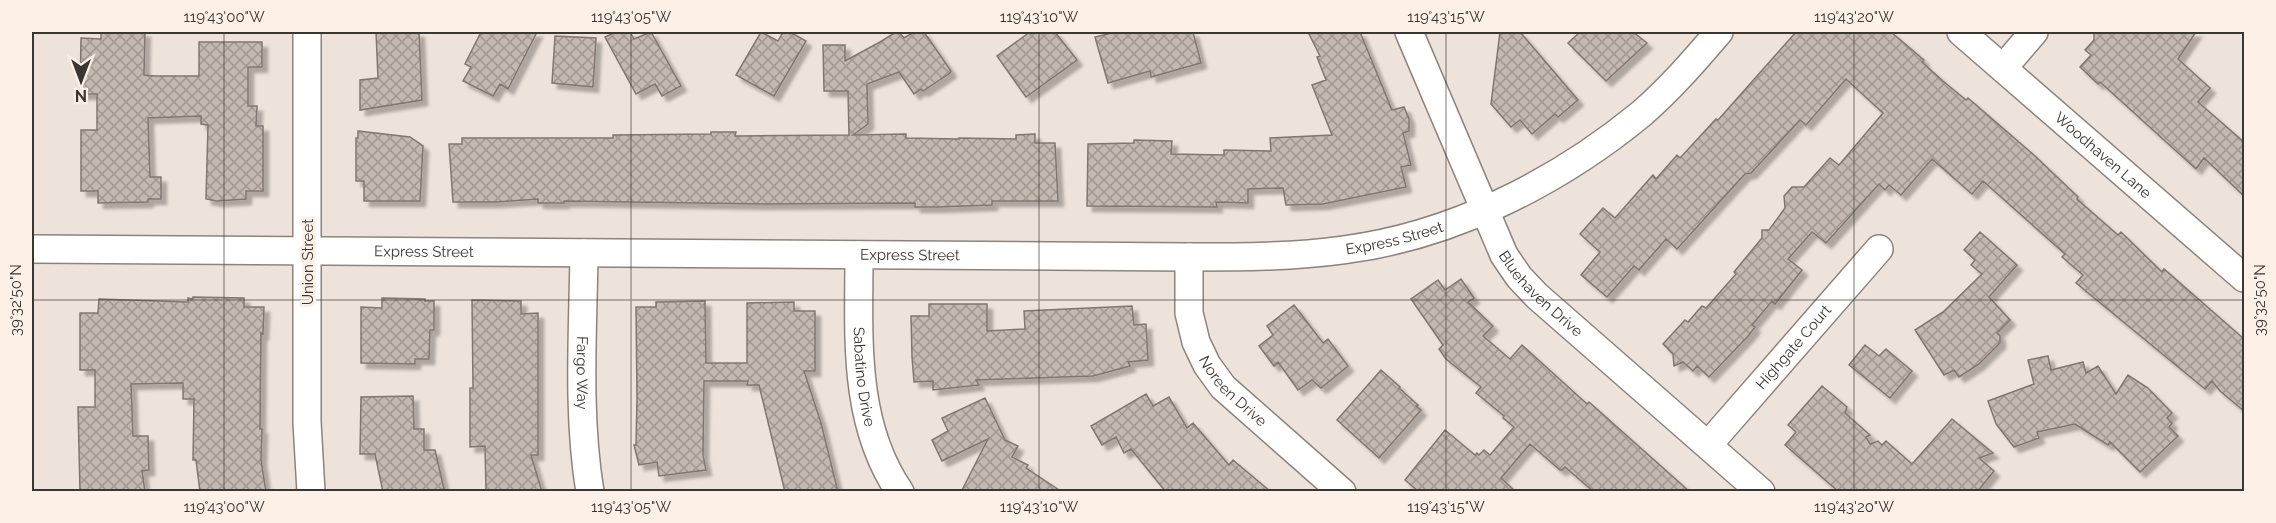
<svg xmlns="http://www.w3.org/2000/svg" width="2276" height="523" font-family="Raleway,sans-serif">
	<defs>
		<pattern id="building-cross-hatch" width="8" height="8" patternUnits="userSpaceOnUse" patternTransform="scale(1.5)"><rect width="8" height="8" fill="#c4b9b0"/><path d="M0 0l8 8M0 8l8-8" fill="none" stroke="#a09790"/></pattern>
		<filter id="shadow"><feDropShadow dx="5.5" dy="5.5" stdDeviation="1.5" flood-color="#0004"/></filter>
	</defs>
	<rect width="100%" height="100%" fill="#eee3da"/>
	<!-- building -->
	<path fill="url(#building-cross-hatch)" stroke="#82776f" stroke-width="1.5" filter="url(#shadow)" d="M101,32H145L144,75L155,76H199V42H262V67H248V106H257L256,126H263V191H246V199L217,201L206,199L208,125L201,124V116L148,118L150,177H161V199H148V202L98,203V191H81V130H97V94H80L81,38L101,39Z
		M376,32H419L422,100L360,110V80L378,78Z
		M481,32H537L508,89L500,84L493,96L463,81L471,67L465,64Z
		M615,32H630L634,39L651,32L681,86L662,96L655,84L636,94L605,37Z
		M761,32L778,41L783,32H790L806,41L774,96L736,75Z
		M896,32H899L904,38L914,32H924L951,71L950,73L923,91L921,89L914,94L899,72L867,84L868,124L853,135L906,134V138L959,139V138L1016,139V135L1035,134V143H1055L1058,201H992V205L937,207H915V203L765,204L564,201V203H538V199L495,202H453L449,144H462V138H613V135L711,134V132H736L735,136L849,135L848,91H824L823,45H845V61L880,42Z
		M1030,32H1055L1077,60L1026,97L997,56Z
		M1116,32H1193L1201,63L1151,77L1150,71L1108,83L1095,37Z
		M1308,32H1360L1392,110L1404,107L1409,119V131L1403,133L1411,165L1401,167L1406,187L1323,204L1286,205L1283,188L1248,189V203L1216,202L1217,207L1087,206L1088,144L1134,143V140L1172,141L1171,154L1224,155V150L1271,151L1270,138L1332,135L1312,85L1326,80L1317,57L1320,56Z
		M1500,32H1520L1578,100L1558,117L1555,114L1532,134L1520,120L1511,127L1491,104Z
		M1580,32H1633L1647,43L1606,81L1568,43Z
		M1796,32H1891L1924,60L1922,62L1943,81L1966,100L1968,98L2035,156L2078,197L2077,199L2118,235L2121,232L2162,272L2164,269L2244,339V411L2220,391L2212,381L2205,389L2076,283L2083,275L2062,257L2065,254L1983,181L1972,194L1932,159L1901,195L1889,185L1885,190L1879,184L1826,243L1812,232L1788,259L1802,270L1775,304L1772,301L1752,325L1755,327L1749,335L1709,377L1697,366L1693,371L1683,362L1674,366L1673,354L1663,344L1685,320L1688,322L1702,306L1706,308L1736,274L1734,272L1762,238V230H1769L1785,208L1784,196L1792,187H1804L1830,158L1839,165L1883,113L1846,79L1806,125L1800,120L1751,173L1745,174L1677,249L1666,239L1639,270L1634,266L1607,297L1581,275L1600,252L1580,234L1603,208L1615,218L1653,175L1656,179L1677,155L1680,158L1716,119L1718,120Z
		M2094,32H2196L2178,59L2210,88L2198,102L2244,142V196L2204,158L2196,169L2100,82L2098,84L2080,67L2091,55L2085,50L2094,40Z
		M555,36L596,38L593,87L552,83Z
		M358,131L410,137L423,146L420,201H364V181H356V138H358Z
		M1980,232L2017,265L1989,297L2010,320L1997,333L2000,336V343L1979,364L1959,377L1954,370L1944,375L1915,330L1943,312L1982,274L1971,265L1975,260L1964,250Z
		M1461,279L1474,298L1468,302L1493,326L1483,336L1510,359L1522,345L1587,404L1589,402L1690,492H1594L1565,467L1562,470H1560L1530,444L1501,478L1516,492H1419L1405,480L1445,430L1475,455L1477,453L1479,455L1484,450L1490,455L1514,427L1503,418L1504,416L1476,393L1481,387L1446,359L1439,349L1443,345L1411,299L1438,280L1445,290Z
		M193,297L244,298V307H264L263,334L261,333L260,429H262L261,460L266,492H200L196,460H193L194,399H183V383L131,384L133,436H148L149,470L142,471L145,492H80L78,407H95V370H80V313H98L99,299L188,302V298L192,299Z
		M382,298L425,299V301H434V330H430L429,359H415V364L361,363V307L382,308Z
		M472,300L521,301V314L538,313V455H531L542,492H486L485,446L470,447V388H473Z
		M705,301L706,363H747V303L794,302V311H815V371H804L821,423L838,492H785L759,385H747L748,381H704L703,455L706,470L659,476L657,462L639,465L634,445H636L637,398L636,307H656V302Z
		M929,304H987V331L1025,329L1024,311L1132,306L1134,325L1146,324L1148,360L1128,362L1130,366L1093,376L976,380L979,385L933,390V381L914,382L912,357L911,316H929Z
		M1294,305L1323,343L1328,339L1348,366L1321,388L1312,380L1298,390L1278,362L1274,366L1259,346L1273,335L1267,326Z
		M1865,345L1879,356L1886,349L1912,371L1890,398L1849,365Z
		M2048,356L2051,370L2083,362L2086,373L2098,366L2116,394L2128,375L2148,388L2172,413L2167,418L2172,423L2169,427L2178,436L2140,472L2110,442L2108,445L2075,424L2037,432L2039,438L2014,447L1996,424L1988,401L2034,384L2028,360Z
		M1381,370L1400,387L1399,388L1418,405L1416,406L1421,410L1379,458L1337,420Z
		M1822,386L1847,407L1845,413L1870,435L1866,437L1870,444L1878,441L1882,445L1886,441L1912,464L1952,419L1993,453L1979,458L1994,471L1977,492H1839L1785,445L1796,432L1788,425Z
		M1146,394L1153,406L1169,397L1187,428L1193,423L1229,465L1233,460L1271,492H1166L1131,449L1124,453L1116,437L1102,445L1091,426Z
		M413,396L414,429H424V450H435L444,489L427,492H383L375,454H360L361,397Z
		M985,398L1005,440L1018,446L1012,457L1028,465L1026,468L1062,492H961L988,439L942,461L932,440L948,431L942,418Z"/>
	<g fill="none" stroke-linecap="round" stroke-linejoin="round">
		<!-- minor casing -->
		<g stroke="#8e837b" stroke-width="30">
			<g id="minor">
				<path d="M307,32V422L311,492"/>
				<path id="s1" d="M1409,32L1504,255L1519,277L1537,296L1761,492"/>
				<path id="s2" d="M1961,32L2244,278"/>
				<path d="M2003,68L2034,32"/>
				<path id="s3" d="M32,249L1189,257C1241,257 1292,257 1343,250C1452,236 1557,183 1641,114C1670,89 1695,60 1719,32"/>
				<path id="s4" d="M584,253C583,332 577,413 590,492"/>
				<path id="s5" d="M859,255C859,335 852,422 900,492"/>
				<path id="s6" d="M1189,257V313L1196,342L1207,365L1223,387L1342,492"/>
				<path id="s7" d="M1708,445L1879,249"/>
			</g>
		</g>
		<!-- minor -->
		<use href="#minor" stroke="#fff" stroke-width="27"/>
	</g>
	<!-- ticks -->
	<path fill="none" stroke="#3a3632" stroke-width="1.5" stroke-opacity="0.45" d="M224,32V492M631,32V492M1039,32V492M1446,32V492M1854,32V492M32,300H2244"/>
	<g text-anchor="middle" stroke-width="6" stroke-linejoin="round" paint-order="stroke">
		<!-- street labels -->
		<g font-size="15" fill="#3a3632" stroke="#fcf0e7">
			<text dy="5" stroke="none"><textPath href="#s2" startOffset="188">Woodhaven Lane</textPath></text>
			<text dy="5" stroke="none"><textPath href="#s3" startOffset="1364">Express Street</textPath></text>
			<text dy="5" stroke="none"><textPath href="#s3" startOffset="392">Express Street</textPath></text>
			<text dy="5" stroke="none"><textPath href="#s3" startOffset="878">Express Street</textPath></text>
			<text transform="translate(308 262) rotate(-90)" y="5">Union Street</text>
			<text dy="5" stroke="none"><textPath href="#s1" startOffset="296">Bluehaven Drive</textPath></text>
			<text dy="5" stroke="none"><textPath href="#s7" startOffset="130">Highgate Court</textPath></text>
			<text dy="5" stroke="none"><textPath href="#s4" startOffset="120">Fargo Way</textPath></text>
			<text dy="5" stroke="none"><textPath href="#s5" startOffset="122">Sabatino Drive</textPath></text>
			<text dy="5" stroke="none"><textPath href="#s6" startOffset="148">Noreen Drive</textPath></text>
		</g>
	</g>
	<!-- border -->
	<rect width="2276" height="523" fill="none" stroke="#fcf0e7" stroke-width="66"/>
	<!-- north arrow -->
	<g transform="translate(81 81) rotate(180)" stroke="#fcf0e7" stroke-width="4.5" paint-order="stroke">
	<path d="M0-4.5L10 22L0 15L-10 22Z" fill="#3a3632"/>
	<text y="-9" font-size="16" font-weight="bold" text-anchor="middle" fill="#3a3632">N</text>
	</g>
	<rect x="33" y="33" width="2210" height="457" fill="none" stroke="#3a3632" stroke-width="2"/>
	<g font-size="15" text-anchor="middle" fill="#3a3632">
		<text x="224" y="22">119°43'00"W</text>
		<text x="631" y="22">119°43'05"W</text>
		<text x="1039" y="22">119°43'10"W</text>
		<text x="1446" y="22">119°43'15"W</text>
		<text x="1854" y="22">119°43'20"W</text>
		<text transform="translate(2260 300) rotate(-90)" y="5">39°32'50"N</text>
		<text transform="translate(16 300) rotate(-90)" y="5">39°32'50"N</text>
		<text x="224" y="512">119°43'00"W</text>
		<text x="631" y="512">119°43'05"W</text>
		<text x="1039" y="512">119°43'10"W</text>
		<text x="1446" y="512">119°43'15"W</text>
		<text x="1854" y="512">119°43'20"W</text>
	</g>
</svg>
